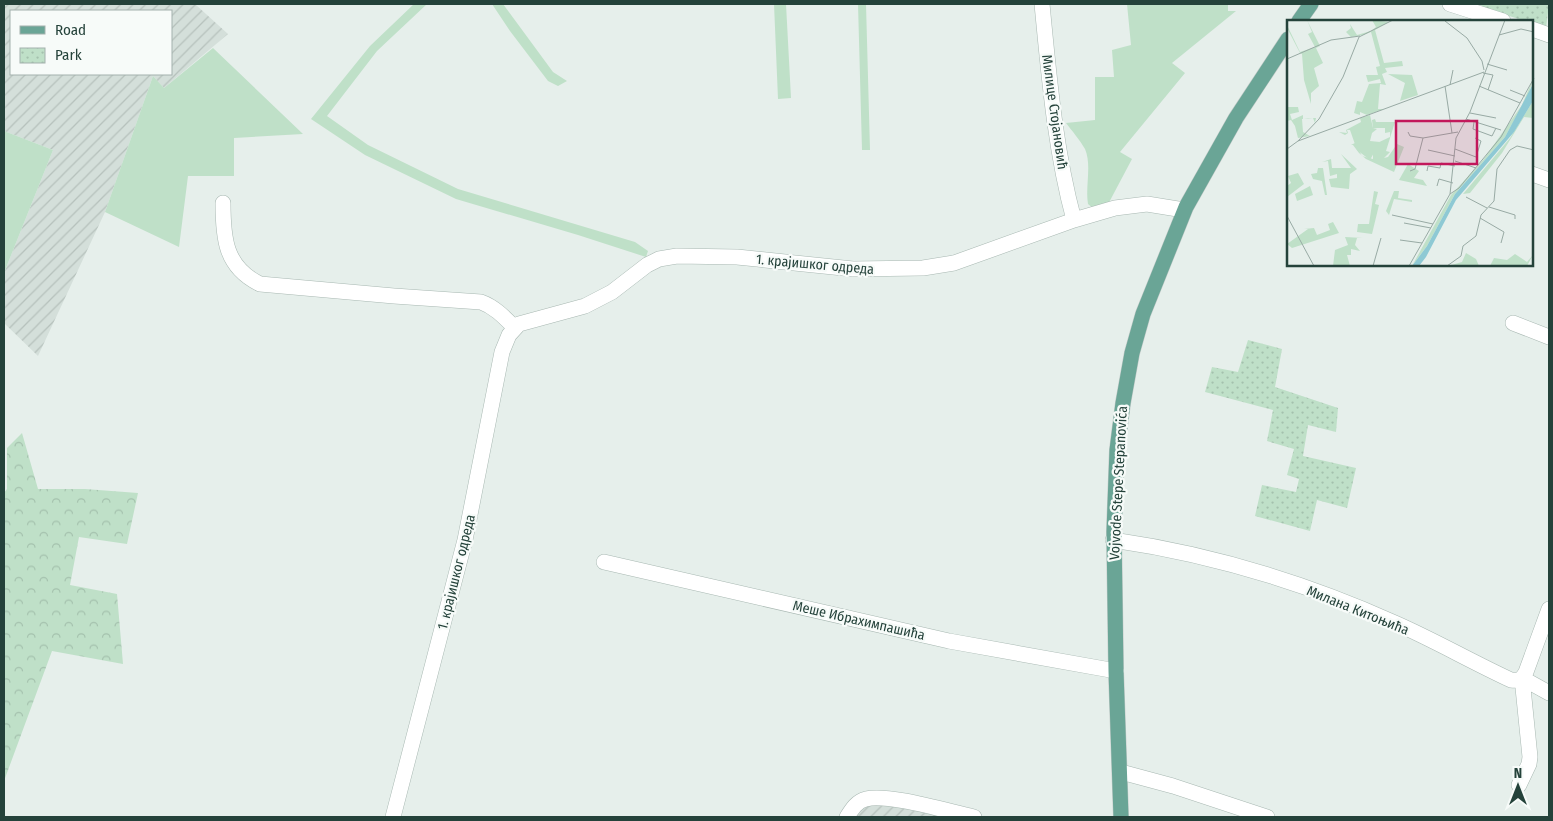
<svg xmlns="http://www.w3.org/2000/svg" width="1553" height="821" font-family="'Fira Sans Condensed',sans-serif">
	<defs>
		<pattern id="industrial-furrows" width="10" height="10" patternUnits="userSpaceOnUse" patternTransform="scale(1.25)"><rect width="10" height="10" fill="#d4dfda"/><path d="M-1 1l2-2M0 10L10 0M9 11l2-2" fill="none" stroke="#b6c1bc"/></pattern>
		<pattern id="forest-crowns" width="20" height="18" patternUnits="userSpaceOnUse" patternTransform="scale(1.25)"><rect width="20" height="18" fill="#bfe0c8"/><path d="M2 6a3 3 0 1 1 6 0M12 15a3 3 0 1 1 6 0" fill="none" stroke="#a4c1ad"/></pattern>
		<pattern id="park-dots" width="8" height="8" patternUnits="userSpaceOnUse" patternTransform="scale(1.25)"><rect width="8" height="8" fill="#bfe0c8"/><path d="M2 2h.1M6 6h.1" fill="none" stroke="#a4c1ad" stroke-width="1.8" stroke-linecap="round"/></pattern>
	</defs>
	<rect width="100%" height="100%" fill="#e6efeb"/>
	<!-- industrial -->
	<path fill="url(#industrial-furrows)" fill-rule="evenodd" d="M4,4H195L228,34L164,88L153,76L105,212L38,356L4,323V273L53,150L4,131ZM11,11H171V74H11Z
		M880,802L944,817H850L862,805Z"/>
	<!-- grass -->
	<path fill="#bfe0c8" d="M414,4H427L377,51L327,116L368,145L458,189L635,242L648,251L646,257L578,235L456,199L365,155L311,119L370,46Z
		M492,4H503L553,72L567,81L558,86L548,81L510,31Z
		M774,4H786L791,98L778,99Z
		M858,4H866L870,150H862Z
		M1127,4H1228V11H1236L1172,63L1185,73L1120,152L1132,159L1105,210H1095L1088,204C1085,187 1092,165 1085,149C1080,140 1072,131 1066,123L1095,120V77H1114L1112,50L1131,45Z
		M213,48L303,134L234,138V176H188L179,247L105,212L153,76L164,88Z
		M4,131L53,150L4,273Z"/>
	<!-- forest -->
	<path fill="url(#forest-crowns)" d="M22,433L38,489H85L138,493L127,544L79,537L70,585L117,594L123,664L52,651L4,781V493L7,489V448Z"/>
	<!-- park -->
	<path fill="url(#park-dots)" d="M1482,4H1549L1546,28L1532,23V21H1525L1481,7Z
		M1248,340L1282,349L1275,387L1338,408L1336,432L1308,425L1303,456L1356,468L1347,508L1317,500L1310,531L1255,516L1262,485L1296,492L1299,479L1287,475L1294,449L1267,441L1273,410L1205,392L1212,367L1238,372Z"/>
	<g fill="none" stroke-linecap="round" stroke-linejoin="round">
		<!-- minor casing -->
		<g stroke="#a8b8b2" stroke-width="16">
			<path id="minor" d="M1042,4C1049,76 1055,150 1074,220
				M1450,4L1503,21
				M1532,29L1549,35
				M1532,174L1549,180
				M223,203C223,238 225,267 260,284L394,296L481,302C495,307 505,318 515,328
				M1513,323L1549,337
				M1113,540C1210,554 1306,583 1395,623C1434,640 1472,662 1511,680C1520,681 1522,679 1526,672L1549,609
				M604,562L949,641L1116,671
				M1522,678L1549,693
				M1121,772L1173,786L1267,817
				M1519,785L1529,764L1530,757L1522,678
				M393,817L465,540L502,352L509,335L519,324L585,306L612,292L647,265L659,259L677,256L737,257L853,269L923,268L954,263L1074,220L1115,208L1147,204L1184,210
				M847,817C852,809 857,801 866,799C887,793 950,812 974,817"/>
		</g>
		<!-- major casing -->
		<g stroke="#c2cac8" stroke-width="16">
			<path id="major" d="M1299,21L1311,4
				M1121,817L1116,671L1114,532L1117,450L1123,403L1132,353L1143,314L1186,207L1236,118L1288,39"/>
		</g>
		<!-- minor -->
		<use href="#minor" stroke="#fff" stroke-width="15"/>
		<!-- major -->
		<use href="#major" stroke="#6aa596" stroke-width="15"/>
	</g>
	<g text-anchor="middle" stroke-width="4.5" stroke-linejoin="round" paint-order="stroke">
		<!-- street labels -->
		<g font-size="14" fill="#24423a" stroke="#f7fbf9">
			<text transform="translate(1055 112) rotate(82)" y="5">Милице Стојановић</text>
			<text transform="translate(815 264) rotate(5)" y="5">1. крајишког одреда</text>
			<text transform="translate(1118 483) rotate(-87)" y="5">Vojvode Stepe Stepanovića</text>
			<text transform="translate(456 572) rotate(-76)" y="5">1. крајишког одреда</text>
			<text transform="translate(1358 610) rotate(22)" y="5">Милана Китоњића</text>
			<text transform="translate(859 620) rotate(13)" y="5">Меше Ибрахимпашића</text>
		</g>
	</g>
	<!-- overview -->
	<g transform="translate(1287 20)">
		<rect width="246" height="246" fill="#e6efeb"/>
		<path d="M20,0L33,26L29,28L36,43L27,48L32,66L24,73V84L17,60L15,34L13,33L0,8V5L13,32L28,27L21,14L25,12ZM85,0L102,2L88,10L97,43L115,41L116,46L98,48L100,52L95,54L99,65L93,64L91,89H97L80,95L73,92V95L67,93L70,81L75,82L82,64L94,63L93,59L81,62L79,55H91L89,47L93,46L84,12L76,15L64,17L59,12L64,8L63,4L70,15L84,11L89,7ZM101,54L125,55L131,75L113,81L118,63ZM246,59L242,73L218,117L168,174L140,226L125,246L164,175L196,140L235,85ZM246,81V98L237,97L215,133L183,173L176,174L223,118ZM0,87H11L12,92L3,94L5,100L16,95V99L21,98H29L28,103L26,98L15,99L16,112L23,116L11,118L8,106L4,100L0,101ZM83,95L86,108L90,109L85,113L83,121L93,122L83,140L70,130L63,110H60L61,113L58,115L52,112L60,113L59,110L74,102L73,98ZM121,144L132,151L127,158L136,160L140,166L112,160ZM107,171H112L111,178L125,180V182L107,179L102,195L99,191ZM46,202L52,213L5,228L0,224L21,209H17L27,208L30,215L43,210L41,204ZM58,217L76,218H70L68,225L73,231L64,229V235H60L63,246H46L48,230L61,225ZM179,233L189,239L192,246H161L175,242ZM228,234L240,242L246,235L240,246H203L207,238L220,240Z" fill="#bfe0c8"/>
		<path d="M88,99L89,102H108L99,131L103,132L97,138L101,137L110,124L117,127L107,152L79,139L72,133L66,125H64L68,123L75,136L86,139V125L103,117V112L98,113V108H86L85,100ZM54,134L70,149L63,154L62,169L44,167L42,159L50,158V154L43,156L41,141L35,142L44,139L45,148H64ZM31,148H36L40,175H38L35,161L26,159L24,154L30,153ZM11,153L17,164L0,177V166L4,163L1,156ZM23,166L26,175L10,181L8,174ZM87,171L91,172L88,184L92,185L85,214L70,212L71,204H82Z" fill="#bfe0c8"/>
		<path d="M246,64V81L227,112L169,180L139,237L132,246H125L140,226L168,174L218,117Z" fill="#8ec9d4"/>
		<path fill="none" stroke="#98aaa4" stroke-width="1" d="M155,0H181M158,1L180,18L195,41L197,50M212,15L234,9L247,12M0,39L44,20L73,16M200,44L220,50M196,53L206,55L201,70M163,65L166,50M158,66L165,113M192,66L233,83M223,70L238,76M183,93L209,98M179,99L214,110M187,102L186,109L205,116L209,108M121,112L123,116L136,118M11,121L32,99L56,57L72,17L106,0M0,129L11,121L197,52M168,129L189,137L194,121L188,118M141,130L168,136M168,141L189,148M123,151L128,149L136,118L171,112M140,151L141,146L153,148L154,143L168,146M150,166L152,159L166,163M163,174L172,168L214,117L247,58M179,177L200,188M202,187L228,195V199M105,195L146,204M0,196L27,246M193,198L217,212L214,223M117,203L144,208M113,220L135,223M86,246L94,218M122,246L163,174L169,118L183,92L218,0M160,246L174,236L176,226L189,216L194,195L207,181L210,149L223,130L230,126L247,130"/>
		<path fill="#c2185b" fill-opacity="0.15" stroke="#c2185b" stroke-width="2.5" d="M109,101H190V144H109Z"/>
		<rect width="246" height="246" fill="none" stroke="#24423a" stroke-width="2.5"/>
	</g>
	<!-- border -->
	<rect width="1553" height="821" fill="none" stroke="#24423a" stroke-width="10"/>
	<!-- legend -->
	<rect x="10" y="10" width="162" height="65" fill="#f7fbf9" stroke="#a3b1ad"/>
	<rect x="20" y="26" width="25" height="8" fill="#6aa596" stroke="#a3b1ad"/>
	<text x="55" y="35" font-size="15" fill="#24423a">Road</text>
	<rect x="20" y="48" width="25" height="15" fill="url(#park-dots)" stroke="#a3b1ad"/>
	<text x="55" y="60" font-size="15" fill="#24423a">Park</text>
	<!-- north arrow -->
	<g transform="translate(1518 786)" stroke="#f7fbf9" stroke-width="4" paint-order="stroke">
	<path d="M0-4L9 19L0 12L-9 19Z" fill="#24423a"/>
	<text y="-8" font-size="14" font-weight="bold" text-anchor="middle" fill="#24423a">N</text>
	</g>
</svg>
